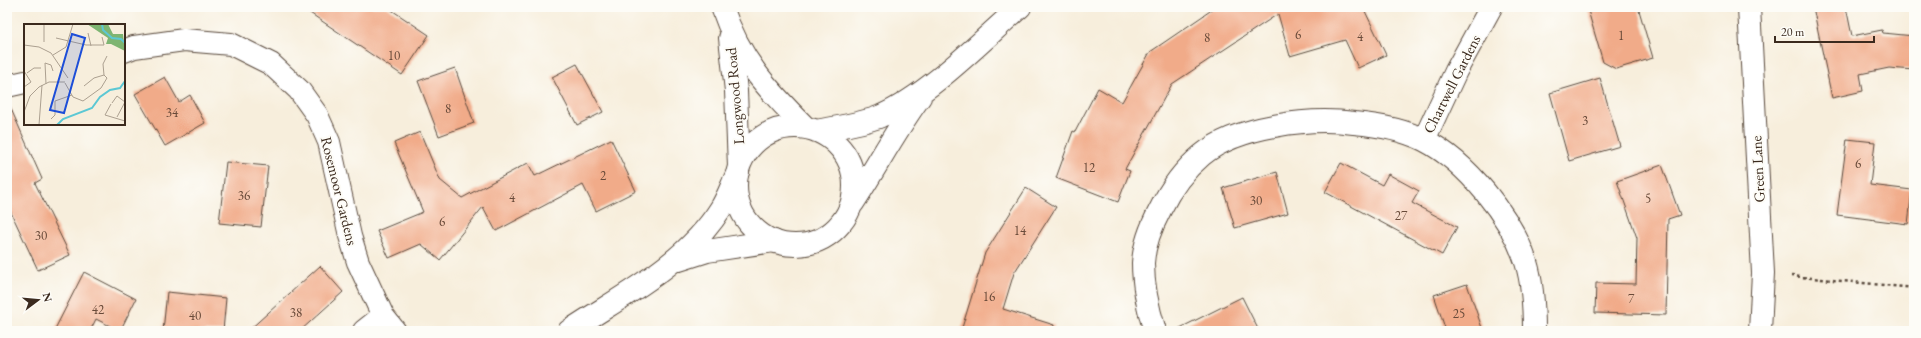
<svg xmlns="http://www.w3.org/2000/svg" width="1921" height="338" font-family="'EB Garamond',serif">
	<rect width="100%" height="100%" fill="#fdfcf7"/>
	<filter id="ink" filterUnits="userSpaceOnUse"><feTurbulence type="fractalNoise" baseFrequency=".025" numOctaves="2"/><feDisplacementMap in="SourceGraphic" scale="8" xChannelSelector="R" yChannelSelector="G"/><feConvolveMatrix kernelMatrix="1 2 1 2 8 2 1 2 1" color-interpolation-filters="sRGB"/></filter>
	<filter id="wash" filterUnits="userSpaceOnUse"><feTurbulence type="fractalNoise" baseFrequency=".012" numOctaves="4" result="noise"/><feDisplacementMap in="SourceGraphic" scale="16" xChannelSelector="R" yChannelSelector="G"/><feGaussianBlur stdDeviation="0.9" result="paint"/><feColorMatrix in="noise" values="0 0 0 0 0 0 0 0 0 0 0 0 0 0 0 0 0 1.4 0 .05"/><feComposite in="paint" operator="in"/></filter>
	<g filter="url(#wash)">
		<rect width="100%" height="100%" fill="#f7eedc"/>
		<g id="blocks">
			<!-- building -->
			<path fill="#f1ab89" d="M301,7H387L429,35L402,75Z
				M1216,7H1363L1386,55L1358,68L1345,40L1290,56L1278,14L1172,84L1125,169L1130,171L1118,202L1056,178L1073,131L1075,132L1098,88L1122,102L1150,52Z
				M1587,7H1638L1653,58L1616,69L1603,62Z
				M1813,7H1846L1852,36L1882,30L1883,33L1914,36V70L1889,68L1860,74L1863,91L1832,98Z
				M577,64L603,112L577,125L552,77Z
				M455,68L474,123L439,136L418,81Z
				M165,77L179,102L190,95L205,123L165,146L135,94Z
				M1600,78L1620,146L1569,161L1550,93Z
				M7,100L42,179L35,183L70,255L38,270L7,204Z
				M420,132L440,180L462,198L528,163L535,176L611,139L636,191L596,211L583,185L496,231L483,207L440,260L421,244L389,258L377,231L423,212L394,143Z
				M1847,139L1875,142L1870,185L1912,190L1908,224L1837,215Z
				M226,162L268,166L261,227L219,223Z
				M1341,163L1382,185L1388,174L1419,191L1412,203L1457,227L1442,255L1325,192Z
				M1662,165L1680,215L1668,219L1666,315L1595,313L1596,283L1636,284L1637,238L1617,181Z
				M1277,172L1288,213L1235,228L1223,188Z
				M1026,188L1056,207L1014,273L1003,309L1054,325L1053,331H961L985,253Z
				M320,266L343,292L300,331H248Z
				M84,272L136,299L120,331L96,319L90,331H54Z
				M1467,284L1483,331H1446L1434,295Z
				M167,292L226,298L223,331H163Z
				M1242,297L1259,331H1174Z"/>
		</g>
	</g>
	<g filter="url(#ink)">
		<use href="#blocks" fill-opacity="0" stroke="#57473a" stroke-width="1"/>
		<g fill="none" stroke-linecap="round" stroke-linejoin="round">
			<!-- minor casing -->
			<g stroke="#57473a" stroke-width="24">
				<path id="minor" d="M1749,7L1763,273L1760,331
					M124,51L134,47L184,40L231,44L271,64L299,90L317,115L329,142L350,236L358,262L383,316L395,331
					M7,86L25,82
					M1424,140L1456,71L1491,7
					M679,260L707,251L774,241
					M364,331L383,316
					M569,331C623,295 686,264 721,208C728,197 732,184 738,172
					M1155,331C1148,309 1143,286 1143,263C1144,246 1152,225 1160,210C1170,189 1184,170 1202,155C1237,126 1310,117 1354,123C1376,125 1404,130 1424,140C1467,162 1511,217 1526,262C1533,284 1534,308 1534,331"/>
			</g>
			<!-- tertiary casing -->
			<g stroke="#57473a" stroke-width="24">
				<path id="tertiary" d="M722,7C740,60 767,89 806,128
					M730,38L736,91L739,167
					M736 186a59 59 0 1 1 118 0a59 59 0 1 1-118 0Z
					M816,131C837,127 862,124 881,116C930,94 980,42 1020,7
					M853,203C876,168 895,131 920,97"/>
			</g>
			<!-- path -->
			<path stroke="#57473a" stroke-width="2.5" stroke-dasharray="3 3" stroke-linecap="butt" d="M1791,276L1914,288"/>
			<!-- minor -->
			<use href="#minor" stroke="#fff" stroke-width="22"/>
			<!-- tertiary -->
			<use href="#tertiary" stroke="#fff" stroke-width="22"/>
		</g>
	</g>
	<g text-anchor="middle" stroke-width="4" stroke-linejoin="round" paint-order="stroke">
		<!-- number labels -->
		<g font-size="13" fill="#684a39">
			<text x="1298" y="39">6</text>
			<text x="1621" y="40">1</text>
			<text x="1360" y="41">4</text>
			<text x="1207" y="42">8</text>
			<text x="394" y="60">10</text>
			<text x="448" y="113">8</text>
			<text x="172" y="117">34</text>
			<text x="1585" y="125">3</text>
			<text x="1858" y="168">6</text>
			<text x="1089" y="172">12</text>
			<text x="603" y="180">2</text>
			<text x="244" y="200">36</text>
			<text x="512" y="202">4</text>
			<text x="1648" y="203">5</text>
			<text x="1256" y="205">30</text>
			<text x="1401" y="220">27</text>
			<text x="442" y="226">6</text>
			<text x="1020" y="235">14</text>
			<text x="41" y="240">30</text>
			<text x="989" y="301">16</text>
			<text x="1631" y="303">7</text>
			<text x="98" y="314">42</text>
			<text x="296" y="317">38</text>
			<text x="1459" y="318">25</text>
			<text x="195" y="320">40</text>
		</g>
		<!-- street labels -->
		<g font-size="15" fill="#3b2a1e" stroke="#fdfcf7">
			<text transform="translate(1452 84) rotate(-63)" y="5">Chartwell Gardens</text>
			<text transform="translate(735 96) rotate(-95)" y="5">Longwood Road</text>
			<text transform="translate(1758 169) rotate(-93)" y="5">Green Lane</text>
			<text transform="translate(339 191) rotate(76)" y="5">Rosemoor Gardens</text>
		</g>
	</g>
	<!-- overview -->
	<g transform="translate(24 24)">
		<rect width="101" height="101" fill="#f7eedc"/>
		<path d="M63,0H84L89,10H99L101,27L87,20H82L84,14Z" fill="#7eb572"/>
		<path fill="none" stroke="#5cc8d4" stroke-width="2" d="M78,0L79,6L88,14L97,15L101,19M33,101L39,95L68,84L76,73L86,66L96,64L101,57"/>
		<path fill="none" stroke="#aca090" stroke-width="1" d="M64,9L67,22M32,14L62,21H80L78,13M20,18V0M0,21L15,23L27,29L44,54M29,31L42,23L49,0M0,47L7,58L0,63M3,49L10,44H17M80,51L79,40L83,32M41,59L49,73L59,77L77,64L83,54L80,51L70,54L60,62M22,60L21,39L27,41L29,47M88,79L93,72L101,78L93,93M87,80L81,91L101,97M0,88L6,72L15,63L25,58H41M27,95L31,91V77L48,71M15,101L18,61"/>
		<path fill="#1d4ed8" fill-opacity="0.15" stroke="#1d4ed8" stroke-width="2" d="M48,10L61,14L40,89L26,86Z"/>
		<rect width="101" height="101" fill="none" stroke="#3b2a1e" stroke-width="2"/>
	</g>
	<!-- margin -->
	<rect width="1921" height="338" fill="none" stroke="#fdfcf7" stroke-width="24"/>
	<!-- north arrow -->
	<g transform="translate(38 300) rotate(74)" stroke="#fdfcf7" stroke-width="3" paint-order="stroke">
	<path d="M0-3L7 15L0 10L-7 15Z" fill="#3b2a1e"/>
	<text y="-6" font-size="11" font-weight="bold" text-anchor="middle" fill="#3b2a1e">N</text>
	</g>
	<!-- scale -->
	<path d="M1775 36v6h99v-6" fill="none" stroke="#3b2a1e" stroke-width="2"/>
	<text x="1781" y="36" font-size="12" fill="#3b2a1e" stroke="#fdfcf7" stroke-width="3" paint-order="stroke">20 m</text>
</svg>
